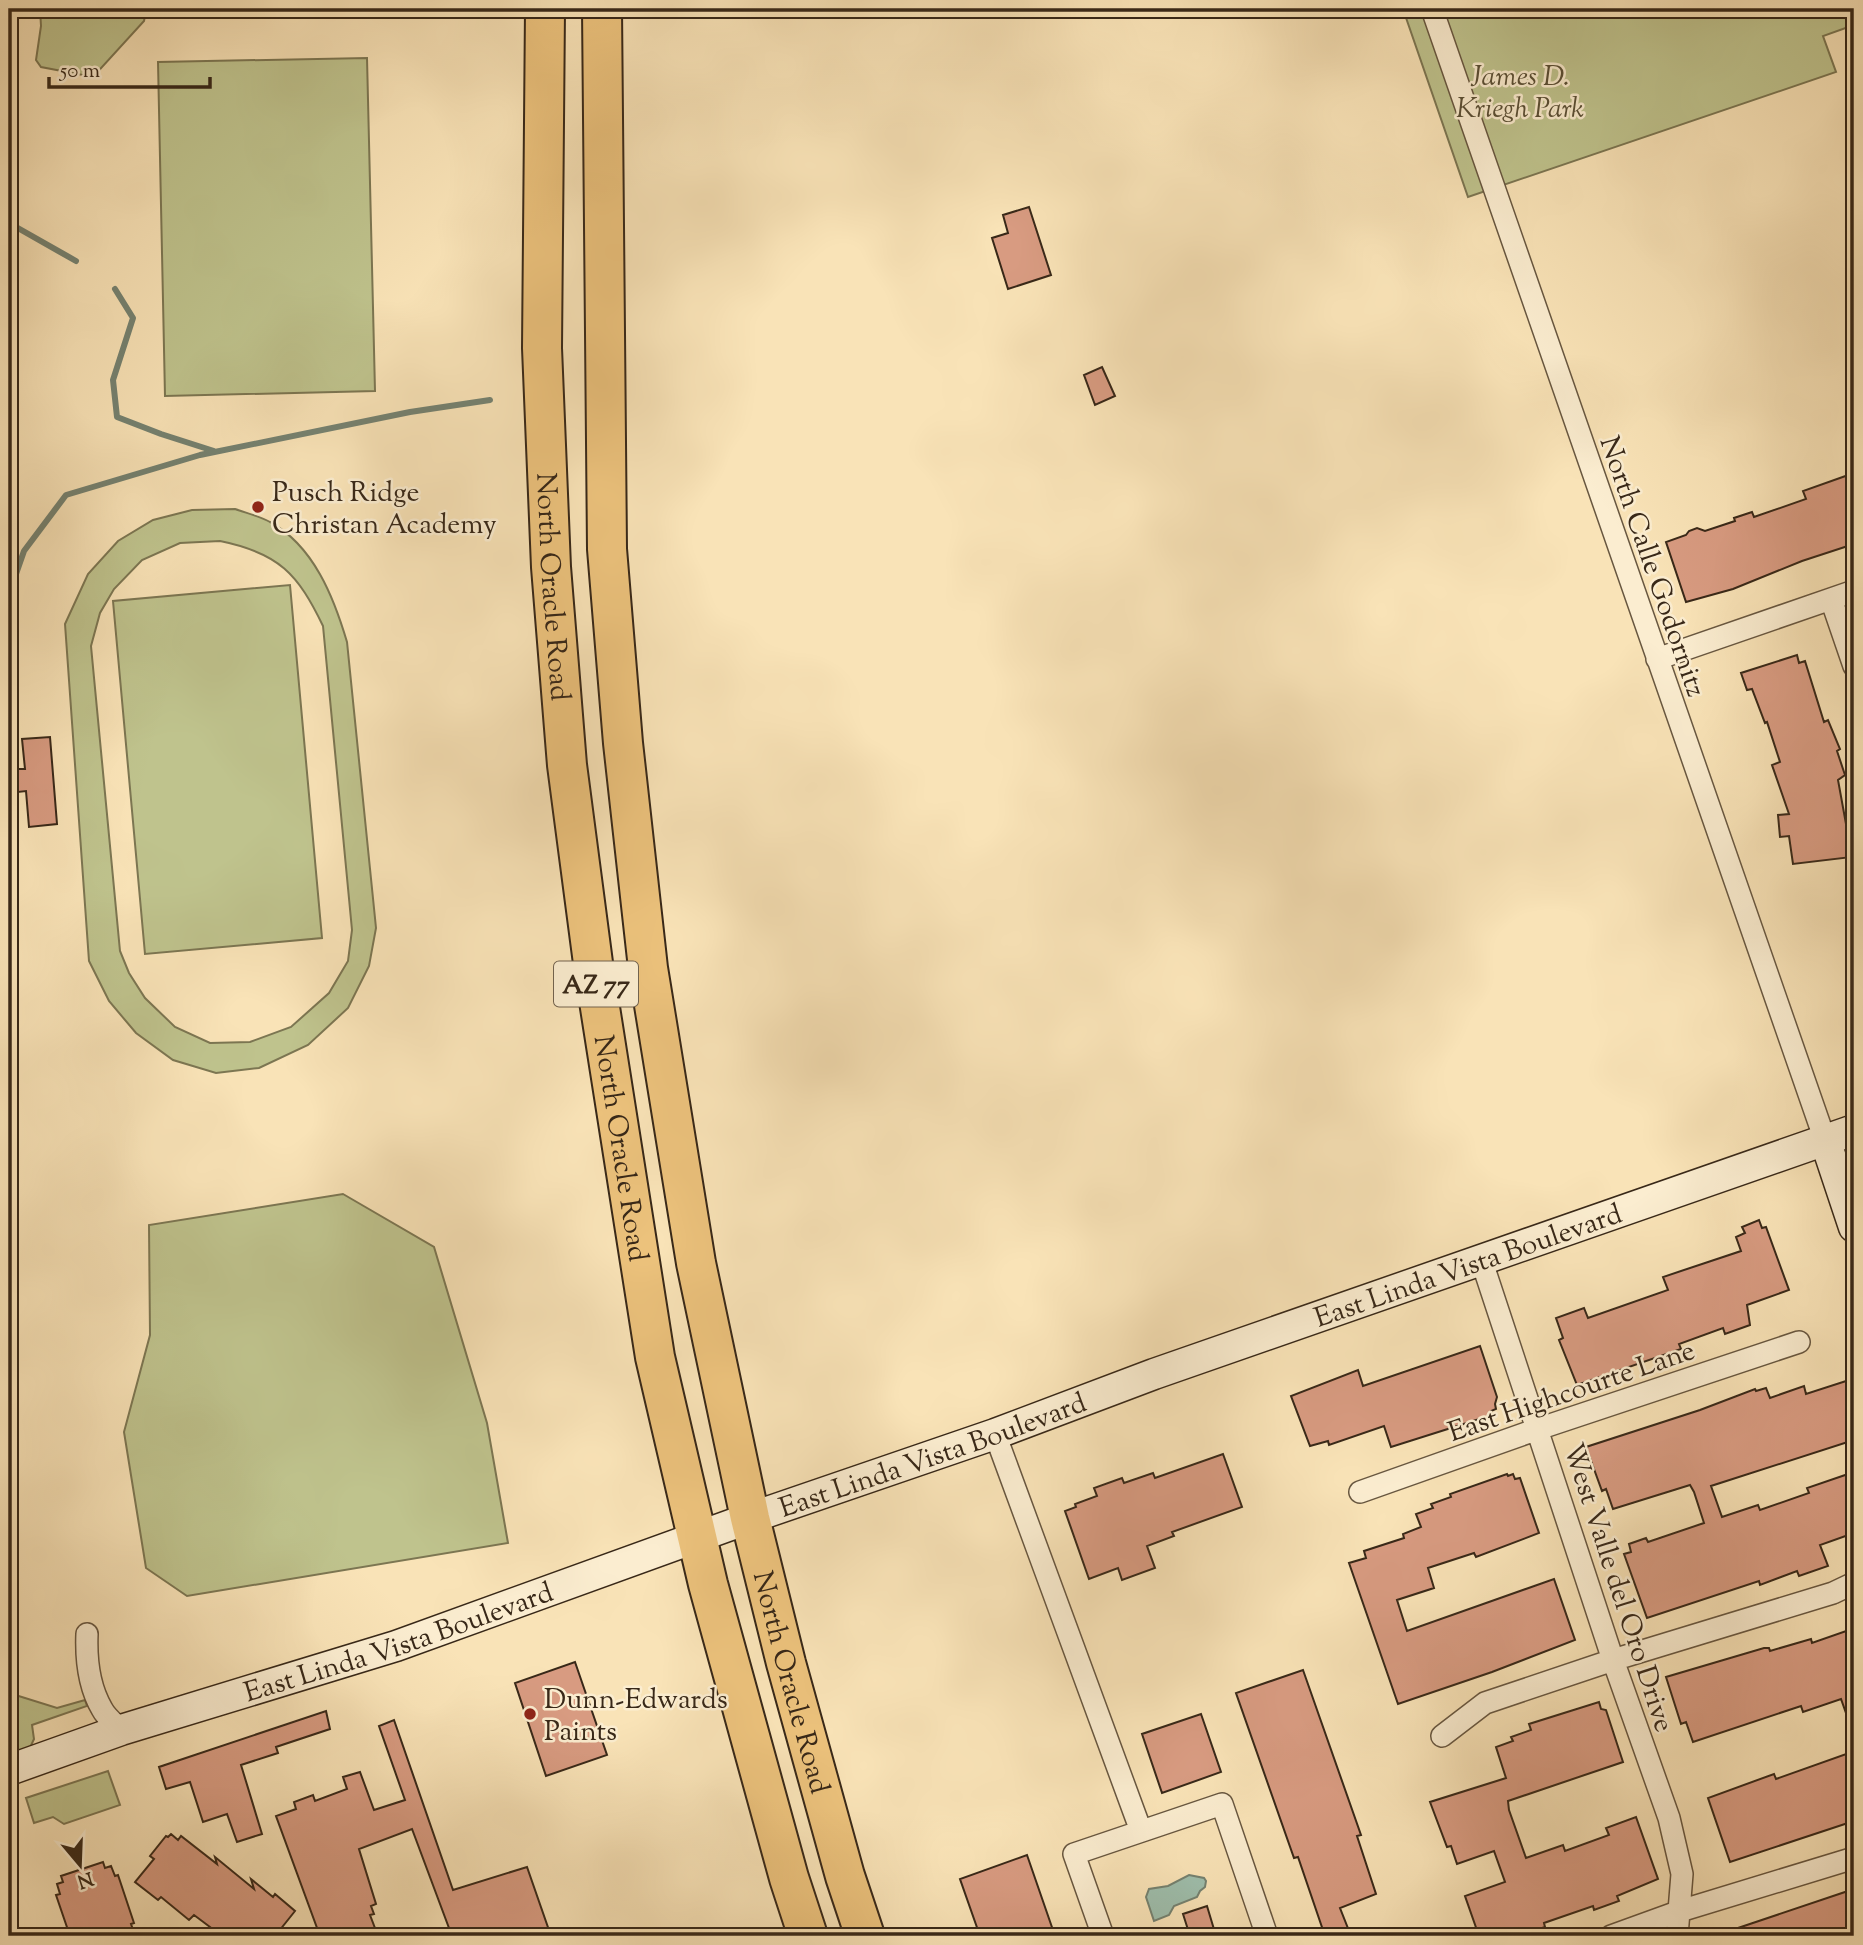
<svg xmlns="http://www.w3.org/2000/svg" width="1863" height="1945" font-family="'Sorts Mill Goudy',serif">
	<rect width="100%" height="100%" fill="#f9e3b7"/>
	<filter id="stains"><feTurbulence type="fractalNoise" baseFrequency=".00286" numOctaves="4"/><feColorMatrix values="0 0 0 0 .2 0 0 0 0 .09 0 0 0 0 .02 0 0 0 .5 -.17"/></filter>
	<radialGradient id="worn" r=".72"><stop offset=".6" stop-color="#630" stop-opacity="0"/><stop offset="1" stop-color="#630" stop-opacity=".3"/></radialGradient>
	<!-- green -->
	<path fill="#bfc38d" stroke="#7c7652" stroke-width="2" fill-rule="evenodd" d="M40,9H141L145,16L144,21L93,77L41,67L36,60L41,26Z
		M1403,9H1854V25L1823,36L1836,72L1468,197Z
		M367,58L375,391L165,396L158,62Z
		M235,509C246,513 260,516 270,522C314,546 334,598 347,642L376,928L369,966L348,1008L308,1045L259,1068L216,1073L173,1060L136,1033L109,1001L89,961L65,624L88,574L118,541L153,520L192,510ZM220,541C279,553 298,574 323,626L352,930L348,961L329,993L291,1027L250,1042L210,1043L175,1027L145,998L129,973L120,951L91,646L100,613L114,589L142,560L180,543Z
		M290,585L322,938L145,954L113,601Z
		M343,1194L434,1247L487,1423L508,1543L187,1596L146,1568L124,1432L150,1335L149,1225Z
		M9,1693L57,1708L85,1700L87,1706L32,1725L34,1739L28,1752L9,1759Z
		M108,1771L120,1805L64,1824L53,1817L34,1823L26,1798Z"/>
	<!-- water -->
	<path fill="#9ebeac" stroke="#758271" stroke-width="2" d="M1189,1875L1204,1878L1206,1881L1205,1887L1200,1891L1197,1897L1174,1906L1169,1915L1154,1921L1146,1897L1149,1889L1168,1886Z"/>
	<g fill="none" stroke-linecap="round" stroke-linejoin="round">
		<!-- stream -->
		<path stroke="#758271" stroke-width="6" d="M9,223L76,261
			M115,289L133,318L113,380L117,417L161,434L214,451
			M9,594L24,551L66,495L200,455L410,412L490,400"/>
	</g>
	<!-- building -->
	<path fill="#d89b81" stroke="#382818" stroke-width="2" d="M1029,207L1051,275L1008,289L992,238L1008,233L1003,215Z
		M1102,367L1115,396L1095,405L1084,375Z
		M1854,473V544L1802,561L1733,589L1686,602L1666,542L1686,535L1689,531L1697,528L1705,531L1735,521L1734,518L1752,512L1754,517L1806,499L1803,491Z
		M1797,655L1799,663L1805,661L1824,722L1828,720L1840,749L1837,751L1845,775L1838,780L1852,857L1793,864L1789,836L1780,837L1778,815L1789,814L1772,765L1780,762L1767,722L1765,723L1752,689L1747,690L1741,673Z
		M50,737L57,824L29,827L26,791L18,792L16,769H25L22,739Z
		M1759,1220L1762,1228L1766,1227L1789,1290L1747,1305L1750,1325L1725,1334L1723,1328L1679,1344L1681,1349L1577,1385L1559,1340L1563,1338L1556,1318L1584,1308L1588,1318L1668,1290L1663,1277L1741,1251L1736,1237L1745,1233L1742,1227Z
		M1480,1346L1497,1397L1495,1404L1496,1409L1491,1411L1492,1415L1391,1447L1384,1426L1329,1445L1328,1441L1310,1446L1291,1396L1358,1370L1363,1386Z
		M1846,1381L1854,1406V1440L1711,1486L1722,1517L1758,1505L1760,1510L1809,1493L1807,1488L1854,1472V1533L1820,1545L1828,1566L1799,1576L1797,1571L1760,1585L1759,1581L1647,1618L1624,1554L1631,1552L1629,1544L1646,1538L1648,1542L1704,1523L1694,1492L1690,1485L1613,1509L1606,1489L1602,1491L1586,1447L1700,1410L1755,1389L1756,1391L1766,1388L1770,1398L1804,1386L1806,1394Z
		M1223,1454L1242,1507L1172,1532L1174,1536L1147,1546L1155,1568L1122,1580L1118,1568L1089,1579L1065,1511L1076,1507L1075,1504L1097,1496L1094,1488L1122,1478L1124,1483L1153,1473L1155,1478Z
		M1507,1474L1508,1476L1513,1474L1515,1479L1520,1478L1539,1533L1476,1557L1474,1553L1428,1568L1434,1588L1397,1600L1407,1631L1554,1579L1575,1640L1492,1672L1398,1704L1349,1563L1366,1558L1364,1551L1404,1538L1403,1534L1421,1527L1416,1514L1433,1508L1431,1504L1451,1497L1450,1494Z
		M1849,1630L1854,1644V1730H1852L1841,1699L1803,1712L1801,1706L1693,1742L1686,1722L1681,1724L1666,1677L1764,1648H1769L1770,1651L1811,1639L1812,1643Z
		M575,1662L607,1755L546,1776L515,1683Z
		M1303,1670L1361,1835L1357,1836L1376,1894L1340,1908L1351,1936H1325L1298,1857L1294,1858L1236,1693Z
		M1599,1702L1601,1709L1606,1710L1623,1762L1508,1801L1509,1810L1526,1858L1563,1845L1565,1851L1609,1835L1606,1828L1636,1817L1658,1879L1617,1896L1619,1901L1594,1910L1593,1906L1544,1923L1545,1927L1519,1936H1479L1465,1896L1505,1882L1494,1851L1457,1864L1451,1846L1447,1847L1430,1802L1506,1778L1496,1747L1513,1741L1511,1737L1531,1730L1529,1724Z
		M326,1711L330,1729L276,1747L278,1753L241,1765L262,1834L237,1842L227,1814L203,1822L190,1782L166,1789L159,1767Z
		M1201,1714L1221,1772L1162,1793L1142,1734Z
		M394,1720L453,1890L527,1867L551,1936H452L412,1829L359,1849L376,1904L371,1906L374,1914L370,1915L378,1936H320L276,1816L296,1809L294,1802L313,1795L315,1801L347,1789L343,1777L360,1772L374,1810L405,1800L379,1726Z
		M1849,1753L1854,1767V1821L1730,1862L1708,1798L1774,1774L1776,1779Z
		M171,1834L178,1840L181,1836L217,1864L215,1857L254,1889L251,1879L273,1897L275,1894L295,1911L275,1936H222L194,1915L189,1920L161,1897L158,1900L135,1882L154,1859L150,1856L166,1836L168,1837Z
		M1027,1855L1055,1936H980L960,1879Z
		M103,1862L105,1868L111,1866L115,1876L118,1875L134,1923L131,1924L135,1936H70L56,1895L60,1894L57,1884L63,1882L61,1876Z
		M1854,1889V1936H1723V1933Z
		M1207,1906L1216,1936H1190L1183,1914Z"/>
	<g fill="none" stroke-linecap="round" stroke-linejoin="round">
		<!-- street casing -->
		<g stroke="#685740" stroke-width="24">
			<path id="street" d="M1432,9L1825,1140
				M1831,599L1854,666
				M1657,659L1854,591
				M1481,1259L1613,1660L1669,1818L1682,1874L1677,1936
				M995,1434L1141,1831
				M1360,1492L1538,1429L1799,1342
				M87,1634C86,1659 89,1687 102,1709C106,1717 115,1724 121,1730
				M1442,1736L1485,1703L1613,1660L1833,1593L1854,1583
				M1103,1936L1074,1854L1222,1804L1267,1936
				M1611,1936L1680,1911L1854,1858"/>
		</g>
		<!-- secondary casing -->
		<g stroke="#382818" stroke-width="33">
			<g id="secondary">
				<path d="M1825,1140L1854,1227"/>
				<path id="s1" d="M9,1770L121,1730L396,1646L750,1518L995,1434L1154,1374L1854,1130"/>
			</g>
		</g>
		<!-- highway casing -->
		<g stroke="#382818" stroke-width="42">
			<g id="highway">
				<path id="s2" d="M545,9L542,348L551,567L567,765L593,963L655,1357L708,1584L789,1878L808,1936"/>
				<path id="s3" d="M602,9L607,549L623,743L648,968L696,1263L750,1518L786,1663L845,1876L865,1936"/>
			</g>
		</g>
		<!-- street -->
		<use href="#street" stroke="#fbedd0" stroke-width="21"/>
		<!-- secondary -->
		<use href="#secondary" stroke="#fbedd0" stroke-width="30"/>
		<!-- highway -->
		<use href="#highway" stroke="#ecc27c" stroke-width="38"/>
	</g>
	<!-- markers -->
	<g fill="#8f2418" stroke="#fbedd0" stroke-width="2.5">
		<circle cx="258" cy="507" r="7"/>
		<circle cx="530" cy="1714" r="7"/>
	</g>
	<g text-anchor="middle" stroke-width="5" stroke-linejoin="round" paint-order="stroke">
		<!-- shield labels -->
		<rect fill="#fbedd0" stroke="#72634f" stroke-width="2" x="554" y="961.5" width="84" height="45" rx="5"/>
		<g font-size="26" font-weight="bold" fill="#382818">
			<text x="596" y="993">AZ 77</text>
		</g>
		<!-- park labels -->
		<g font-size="28" font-style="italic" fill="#5a4f35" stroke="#fbedd0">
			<text x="1520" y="85">James D.<tspan x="1520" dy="32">Kriegh Park</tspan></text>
		</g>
		<!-- poi labels -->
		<g font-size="28" fill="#382818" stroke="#fbedd0" text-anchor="start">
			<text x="272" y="501">Pusch Ridge<tspan x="272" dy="32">Christan Academy</tspan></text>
			<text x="544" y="1708">Dunn-Edwards<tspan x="544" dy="32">Paints</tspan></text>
		</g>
		<!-- street labels -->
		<g font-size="28" fill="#382818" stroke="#fbedd0">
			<text transform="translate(1654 566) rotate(71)" y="10">North Calle Godornitz</text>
			<text dy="10" stroke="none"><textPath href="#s2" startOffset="578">North Oracle Road</textPath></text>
			<text dy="10" stroke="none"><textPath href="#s2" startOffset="1144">North Oracle Road</textPath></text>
			<text dy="10" stroke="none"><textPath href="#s1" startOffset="1544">East Linda Vista Boulevard</textPath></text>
			<text transform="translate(1571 1390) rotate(-19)" y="10">East Highcourte Lane</text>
			<text dy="10" stroke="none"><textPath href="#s1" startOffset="976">East Linda Vista Boulevard</textPath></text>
			<text transform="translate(1620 1587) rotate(72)" y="10">West Valle del Oro Drive</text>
			<text dy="10" stroke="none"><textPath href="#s1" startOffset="410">East Linda Vista Boulevard</textPath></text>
			<text dy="10" stroke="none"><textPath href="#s3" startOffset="1690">North Oracle Road</textPath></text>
		</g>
	</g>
	<!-- margin -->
	<rect width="1863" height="1945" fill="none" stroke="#f9e3b7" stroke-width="35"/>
	<rect x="10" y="10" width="1842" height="1924" fill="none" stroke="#382818" stroke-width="3.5"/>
	<rect x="18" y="18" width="1828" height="1910" fill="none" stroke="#382818" stroke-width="2"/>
	<!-- north arrow -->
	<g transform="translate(80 1865) rotate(161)" stroke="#fbedd0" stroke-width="5" paint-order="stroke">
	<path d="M0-5L12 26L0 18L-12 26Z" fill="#382818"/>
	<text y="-10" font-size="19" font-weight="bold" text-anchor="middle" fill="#382818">N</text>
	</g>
	<!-- scale -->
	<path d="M49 77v10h161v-10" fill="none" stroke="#382818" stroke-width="3.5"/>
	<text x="60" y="77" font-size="21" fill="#382818" stroke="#fbedd0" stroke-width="5" paint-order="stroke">50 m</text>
	<rect width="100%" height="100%" filter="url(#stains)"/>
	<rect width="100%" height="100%" fill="url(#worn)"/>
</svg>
